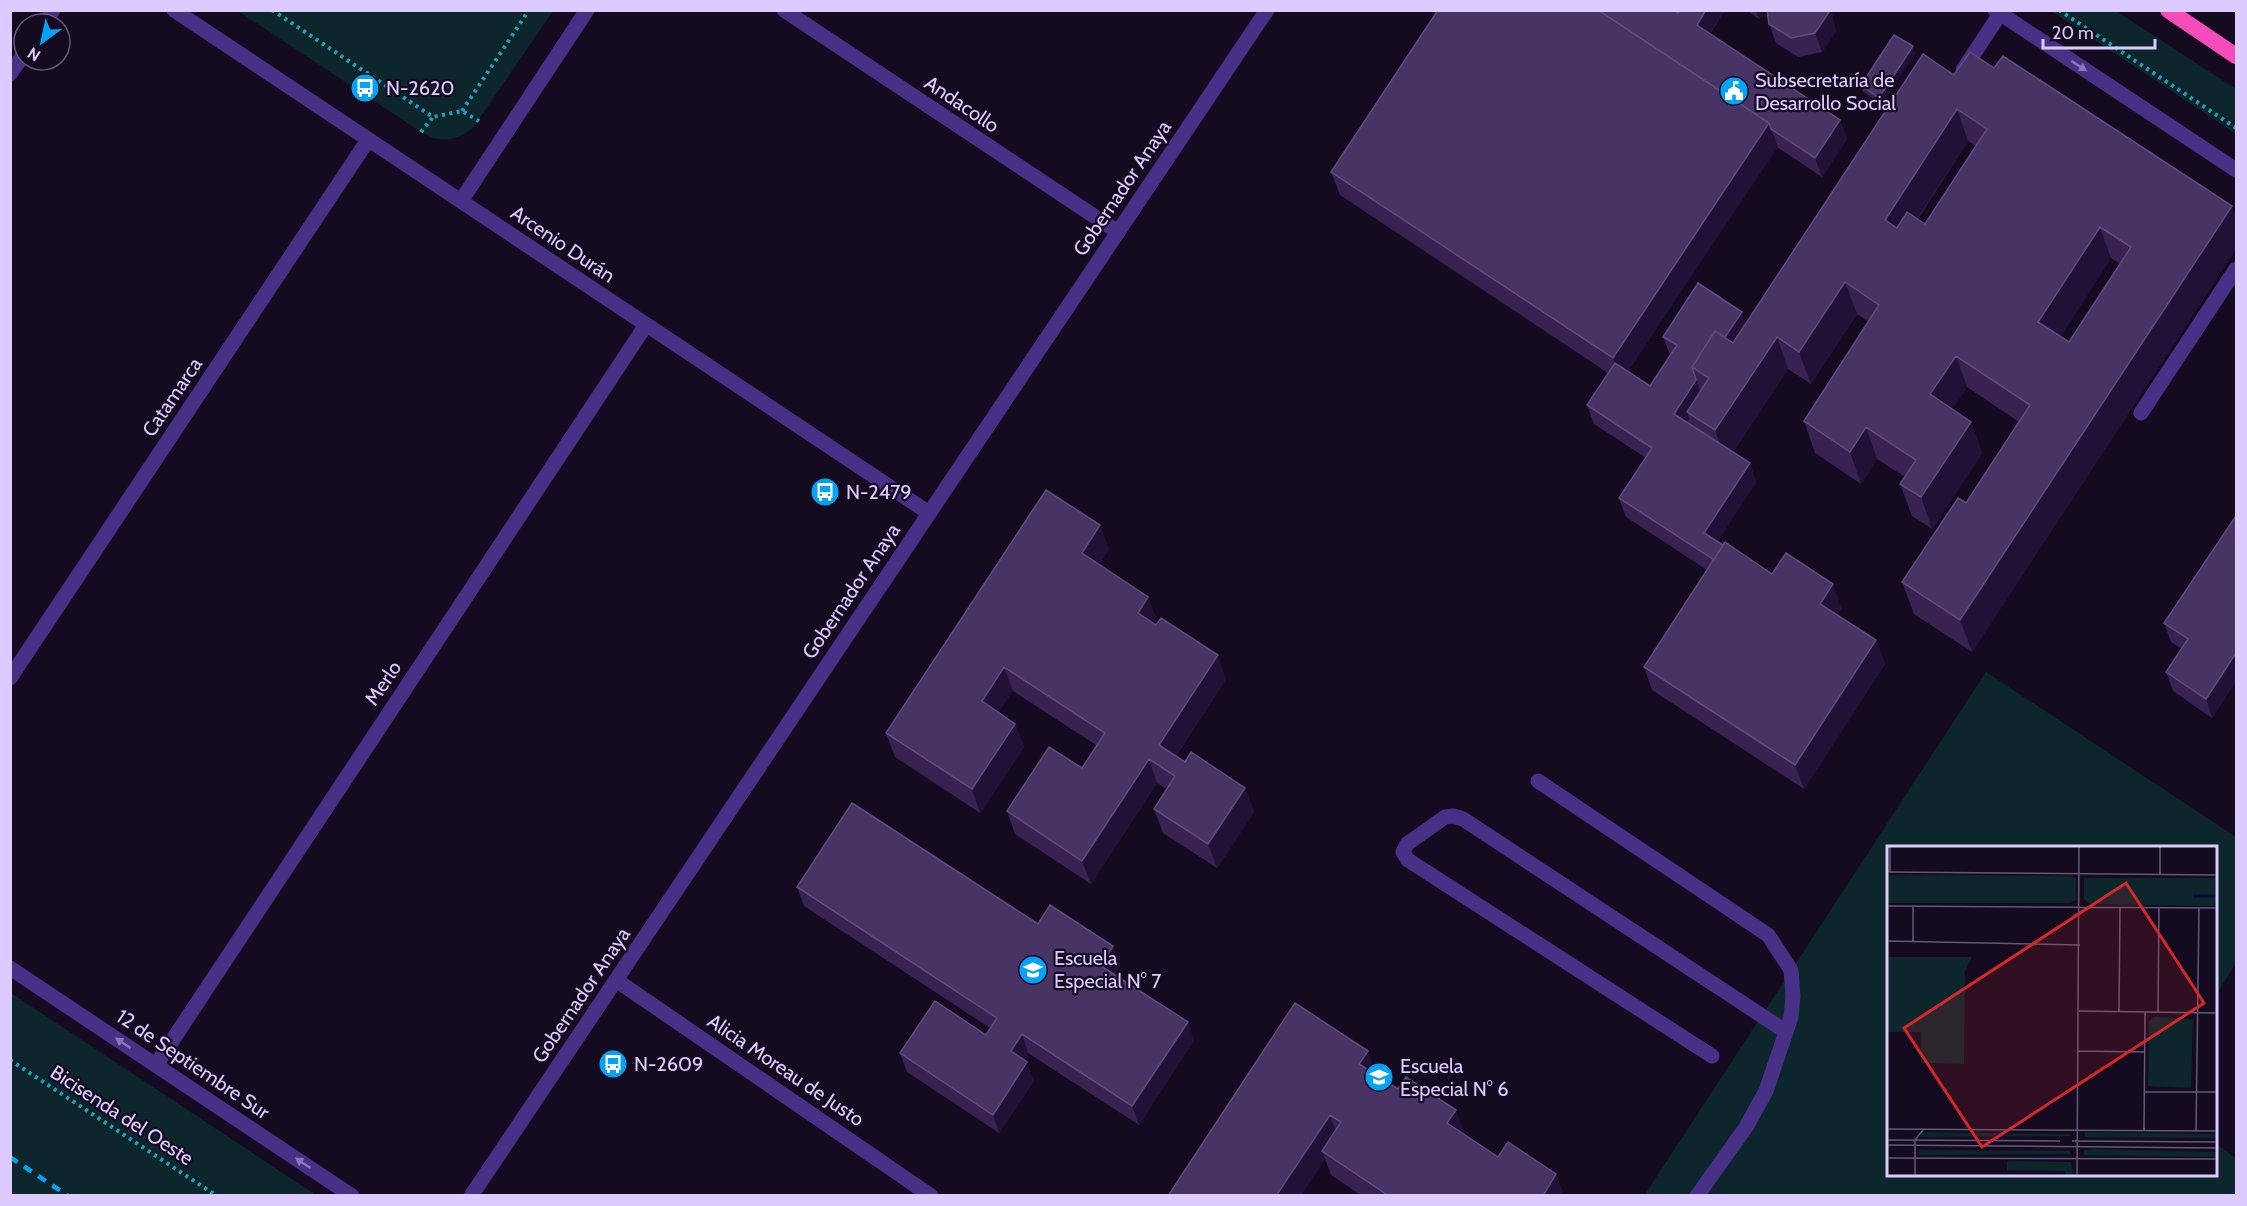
<svg xmlns="http://www.w3.org/2000/svg" width="2247" height="1206" font-family="Cabin,sans-serif">
	<rect width="100%" height="100%" fill="#140b21"/>
	<!-- green -->
	<path fill="#0d262c" d="M238,11H553L472,129C454,142 440,143 421,132Z
		M2051,11H2116L2236,89V134Z
		M1986,672L2236,837V963L2216,995V848H1888V1174H2216V1144L2236,1158V1195L1644,1196Z
		M10,993H11L316,1195H11Z"/>
	<g fill="none" stroke-linecap="round" stroke-linejoin="round">
		<!-- path -->
		<path stroke="#20a2be" stroke-width="4" stroke-dasharray="3 4.5" stroke-linecap="butt" d="M272,10L433,117L462,111L479,121
			M2059,10L2236,128
			M462,111L529,10
			M421,132L433,117
			M10,1060L217,1196"/>
		<!-- service -->
		<path stroke="#483086" stroke-width="15" d="M1963,70L2000,14
			M2141,413L2236,269
			M1538,781L1768,935L1791,970L1793,996L1791,1017L1766,1091L1746,1127L1697,1196
			M1712,1056L1408,860L1403,852L1407,844L1445,817L1453,816L1463,819L1785,1031"/>
		<!-- minor -->
		<path stroke="#483086" stroke-width="15" d="M784,10L1118,232
			M44,24L53,10
			M10,74L24,54
			M461,201L587,10
			M10,678L368,140
			M10,968L352,1196
			M616,980L931,1196
			M156,1065L646,325"/>
		<!-- tertiary -->
		<path stroke="#483086" stroke-width="15" d="M174,10L929,513
			M1995,10L2236,170
			M471,1196L1267,10"/>
		<!-- trunk -->
		<path stroke="#f44cb9" stroke-width="16" d="M2168,10L2236,56"/>
		<!-- rail -->
		<path stroke="#00a3f6" stroke-width="4.5" stroke-dasharray="9 8" stroke-linecap="butt" d="M10,1157L68,1196"/>
	</g>
	<!-- wall -->
	<path fill="#372251" fill-rule="evenodd" d="M1680,10H1725L1710,34L1840,120L1847,139L1822,177L1777,147L1628,371L1650,386L1670,355L1663,337L1746,324L1954,75L1994,68L2236,218V249L1972,652L1914,614L1902,582L1966,503L2019,422L1967,387L1952,409L1971,422L1982,453L1932,529L1912,516L1900,484L1905,477L1877,459L1861,484L1815,453L1804,421L1869,322L1857,314L1811,384L1788,369L1733,452L1750,463L1756,482L1717,542L1772,574L1842,608L1837,615L1876,640L1885,664L1804,789L1652,690L1644,667L1707,570L1626,517L1619,498L1646,458L1594,424L1587,405L1608,373L1340,195L1331,172L1678,13ZM1968,141L1976,146L1925,224L1918,219ZM2111,258L2120,264L2069,342L2060,337Z
		M1746,10H1765L1759,19Z
		M1765,10H1831L1836,31L1822,52L1798,57L1776,43L1769,24L1767,12Z
		M1915,53L1882,104L1863,92L1861,85Z
		M2236,516V681L2212,718L2173,691L2166,672L2182,649L2171,642L2164,623Z
		M1109,549L1099,564L1157,620L1154,624L1226,679L1176,756L1185,762L1245,788L1254,812L1217,868L1163,833L1154,809L1167,789L1157,783L1091,884L1015,834L1007,811L1082,768L1096,745L1013,691L998,712L1015,724L1024,747L980,813L895,757L886,733Z
		M797,887L1038,924L1113,946L1120,965L1114,974L1194,1040L1139,1125L1028,1053L1024,1060L1034,1081L999,1133L907,1072L900,1053L986,1035L990,1028L804,906Z
		M1376,1075L1498,1157L1556,1174L1564,1196H1362L1331,1175L1325,1159L1168,1196Z"/>
	<!-- shaded-wall -->
	<path fill="#211136" d="M1706,10H1725L1703,44L1697,25Z
		M1756,10H1765L1759,19Z
		M1828,10H1831L1836,31L1822,52L1815,33Z
		M1913,46L1915,53L1882,104L1879,98Z
		M1957,109L1968,141L1896,251L1885,220Z
		M1840,120L1847,139L1822,177L1815,158Z
		M1769,123L1778,147L1621,381L1613,358Z
		M2232,206L2236,218V249L1972,652L1960,620Z
		M2100,227L2111,258L2049,354L2038,322Z
		M1845,282L1857,314L1811,384L1799,352Z
		M1742,312L1748,330L1709,378L1701,373Z
		M1777,337L1788,369L1726,462L1715,430Z
		M1956,356L1967,387L1941,426L1930,394Z
		M1696,380L1703,399L1687,412L1689,419L1681,432L1674,414Z
		M1971,422L1982,453L1932,529L1921,497Z
		M1866,427L1877,459L1861,484L1850,452Z
		M1750,463L1756,482L1711,552L1704,533Z
		M1100,525L1109,549L1091,576L1082,553Z
		M1833,584L1842,608L1828,628L1820,604Z
		M1148,597L1157,620L1146,637L1138,613Z
		M1876,640L1885,664L1804,789L1795,765Z
		M2236,653V681L2212,718L2206,699Z
		M1218,655L1226,679L1167,769L1159,745Z
		M1004,667L1013,691L990,725L982,701Z
		M1015,724L1024,747L980,813L972,789Z
		M1149,759L1157,783L1091,884L1082,861Z
		M1245,788L1254,812L1217,868L1208,844Z
		M1113,946L1120,965L1108,984L1101,966Z
		M1188,1022L1194,1040L1139,1125L1132,1106Z
		M1022,1034L1028,1053L1017,1070L1011,1051Z
		M1368,1051L1376,1075L1359,1064Z
		M1027,1062L1034,1081L999,1133L993,1115Z
		M1456,1110L1465,1134L1456,1146L1447,1123Z
		M1330,1115L1338,1138L1322,1151L1325,1159L1301,1196H1276Z
		M1556,1174L1564,1196H1543Z"/>
	<!-- building -->
	<path fill="#483464" stroke="#604c7c" stroke-width="1.5" fill-rule="evenodd" d="M1438,10H1598L1769,123L1613,358L1331,172Z
		M1598,10H1674L1678,13L1680,10H1706L1697,25L1840,120L1815,158L1771,129L1769,123Z
		M1767,10H1828L1829,12L1815,33L1791,38L1769,24Z
		M1894,35L1913,46L1879,98L1861,85Z
		M1970,52L1994,68L2003,56L2232,206L1960,620L1902,582L1958,498L1966,503L2030,405L1956,356L1930,394L1971,422L1921,497L1900,484L1916,460L1866,427L1850,452L1804,421L1879,305L1845,282L1799,352L1777,337L1715,430L1687,412L1709,378L1692,367L1715,331L1733,343L1923,54L1954,75ZM1957,109L1987,129L1925,224L1907,212L1897,228L1885,220ZM2100,227L2131,247L2069,342L2038,322Z
		M1698,283L1742,312L1725,337L1715,331L1692,367L1696,380L1674,414L1750,463L1704,533L1723,545L1714,560L1619,498L1652,448L1587,405L1615,363L1650,386L1677,345L1663,337Z
		M1046,490L1100,525L1082,553L1148,597L1138,613L1156,625L1161,618L1218,655L1159,745L1185,762L1191,752L1245,788L1208,844L1154,809L1175,776L1149,759L1082,861L1007,811L1049,747L1082,768L1105,733L1004,667L982,701L1015,724L972,789L886,733Z
		M2236,516V653L2206,699L2166,672L2188,639L2164,623Z
		M1725,542L1772,574L1786,553L1833,584L1820,604L1876,640L1795,765L1644,667Z
		M852,803L1038,924L1050,905L1113,946L1101,966L1188,1022L1132,1106L1022,1034L1011,1051L1027,1062L993,1115L900,1053L935,1001L986,1035L997,1018L797,887Z
		M1295,1003L1368,1051L1359,1064L1398,1089L1406,1077L1456,1110L1447,1123L1498,1157L1508,1142L1556,1174L1543,1196H1389L1322,1151L1341,1122L1330,1115L1276,1196H1168Z"/>
	<!-- one-way arrows -->
	<defs><path id="oneway-solid" d="M-6-.8H1V-3.2L6.5 0L1 3.2V.8H-6Z" transform="scale(1.5)"/></defs>
	<g fill="#8b76bc">
		<use href="#oneway-solid" transform="translate(2079 66) rotate(33)"/>
		<use href="#oneway-solid" transform="translate(123 1043) rotate(-146)"/>
		<use href="#oneway-solid" transform="translate(303 1163) rotate(-146)"/>
	</g>
	<!-- icons -->
	<defs>
		<g id="bus-disc" transform="scale(1.5)"><circle r="9.5" fill="#00a3f6" stroke="#140b21"/><path d="M-5-6H5V4H4V6H2V4H-2V6H-4V4H-5ZM-3.5-4V0h7V-4ZM-3.5 1.2v1.5H-2V1.2ZM2 1.2v1.5H3.5V1.2Z" fill="#fff"/></g>
		<g id="civic-disc" transform="scale(1.5)"><circle r="9.5" fill="#00a3f6" stroke="#140b21"/><path d="M-.6-6.5H3V-4.5H.6V-3L4-1V1h2V6H-6V1h2V-1L-.6-3ZM-1.2 2.5V6h2.4V2.5Z" fill="#fff"/></g>
		<g id="school-disc" transform="scale(1.5)"><circle r="9.5" fill="#00a3f6" stroke="#140b21"/><path d="M0-5L7-2L0 1L-7-2ZM-4 1L0 2.5L4 1V4Q0 6-4 4Z" fill="#fff"/></g>
	</defs>
	<g fill-rule="evenodd">
		<use href="#bus-disc" x="365" y="88"/>
		<use href="#civic-disc" x="1734" y="91"/>
		<use href="#bus-disc" x="825" y="492"/>
		<use href="#school-disc" x="1033" y="970"/>
		<use href="#bus-disc" x="613" y="1064"/>
		<use href="#school-disc" x="1379" y="1077"/>
	</g>
	<g text-anchor="middle" stroke-width="4.5" stroke-linejoin="round" paint-order="stroke">
		<!-- poi labels -->
		<g font-size="20" fill="#ddcbff" stroke="#140b21" text-anchor="start">
			<text x="1755" y="87">Subsecretaría de<tspan x="1755" dy="23">Desarrollo Social</tspan></text>
			<text x="386" y="95">N-2620</text>
			<text x="846" y="499">N-2479</text>
			<text x="1054" y="965">Escuela<tspan x="1054" dy="23">Especial N° 7</tspan></text>
			<text x="634" y="1071">N-2609</text>
			<text x="1400" y="1073">Escuela<tspan x="1400" dy="23">Especial N° 6</tspan></text>
		</g>
		<!-- street labels -->
		<g font-size="20" fill="#ddcbff" stroke="#140b21">
			<text transform="translate(962 104) rotate(34)" y="7">Andacollo</text>
			<text transform="translate(1122 188) rotate(-56)" y="7">Gobernador Anaya</text>
			<text transform="translate(563 244) rotate(34)" y="7">Arcenio Durán</text>
			<text transform="translate(172 397) rotate(-56)" y="7">Catamarca</text>
			<text transform="translate(851 591) rotate(-56)" y="7">Gobernador Anaya</text>
			<text transform="translate(383 683) rotate(-56)" y="7">Merlo</text>
			<text transform="translate(581 995) rotate(-56)" y="7">Gobernador Anaya</text>
			<text transform="translate(193 1064) rotate(34)" y="7">12 de Septiembre Sur</text>
			<text transform="translate(786 1070) rotate(34)" y="7">Alicia Moreau de Justo</text>
			<text transform="translate(122 1115) rotate(33)" y="7">Bicisenda del Oeste</text>
		</g>
	</g>
	<!-- overview -->
	<g transform="translate(1887 846)">
		<rect width="330" height="330" fill="#140b21"/>
		<path d="M0,29L185,30L189,33V54L183,57H0ZM197,32H330V60L203,58L197,53ZM0,111H85L78,125L77,218L34,217V186H0ZM267,171L306,173L304,242L261,240L262,175ZM34,286L181,288L184,290L33,291ZM198,286L330,288V292L198,291ZM208,303L330,306V311L197,309V304ZM32,304L183,305L185,308L32,309ZM120,315L184,316L187,330H178V325L120,324Z" fill="#0d262c"/>
		<path fill="none" stroke="#040c41" stroke-width="3" d="M307,50H330"/>
		<path fill="none" stroke="#64587a" stroke-width="1.5" d="M0,26L330,29M3,26V0M273,29V0M0,60L330,62M0,95L193,99M26,95V60M192,165L330,167M232,166L233,61M271,166L272,62M191,205L258,206M257,246H330M0,283L330,285M257,285L258,166M309,285L312,62M0,294L173,295M185,295L330,296M0,299L330,302M0,312L330,313M28,330V294L36,284M190,330L192,0"/>
		<path fill="#d62828" fill-opacity="0.15" stroke="#d62828" stroke-width="3" d="M239,37L317,157L95,301L17,182Z"/>
		<rect width="330" height="330" fill="none" stroke="#ddcbff" stroke-width="3"/>
	</g>
	<!-- border -->
	<rect width="2247" height="1206" fill="none" stroke="#ddcbff" stroke-width="24"/>
	<!-- north arrow -->
	<g transform="translate(42 42) rotate(213)"><circle r="28" fill="#140b21" stroke="#64587a" stroke-width="1.5"/>
	<path d="M0-4.5L10 22L0 15L-10 22Z" fill="#00a3f6"/>
	<text y="-9" font-size="16" font-weight="bold" text-anchor="middle" fill="#ddcbff">N</text>
	</g>
	<!-- scale -->
	<path d="M2043 39v9h112v-9" fill="none" stroke="#ddcbff" stroke-width="3"/>
	<text x="2052" y="39" font-size="18" fill="#ddcbff" stroke="#140b21" stroke-width="4.5" paint-order="stroke">20 m</text>
</svg>
